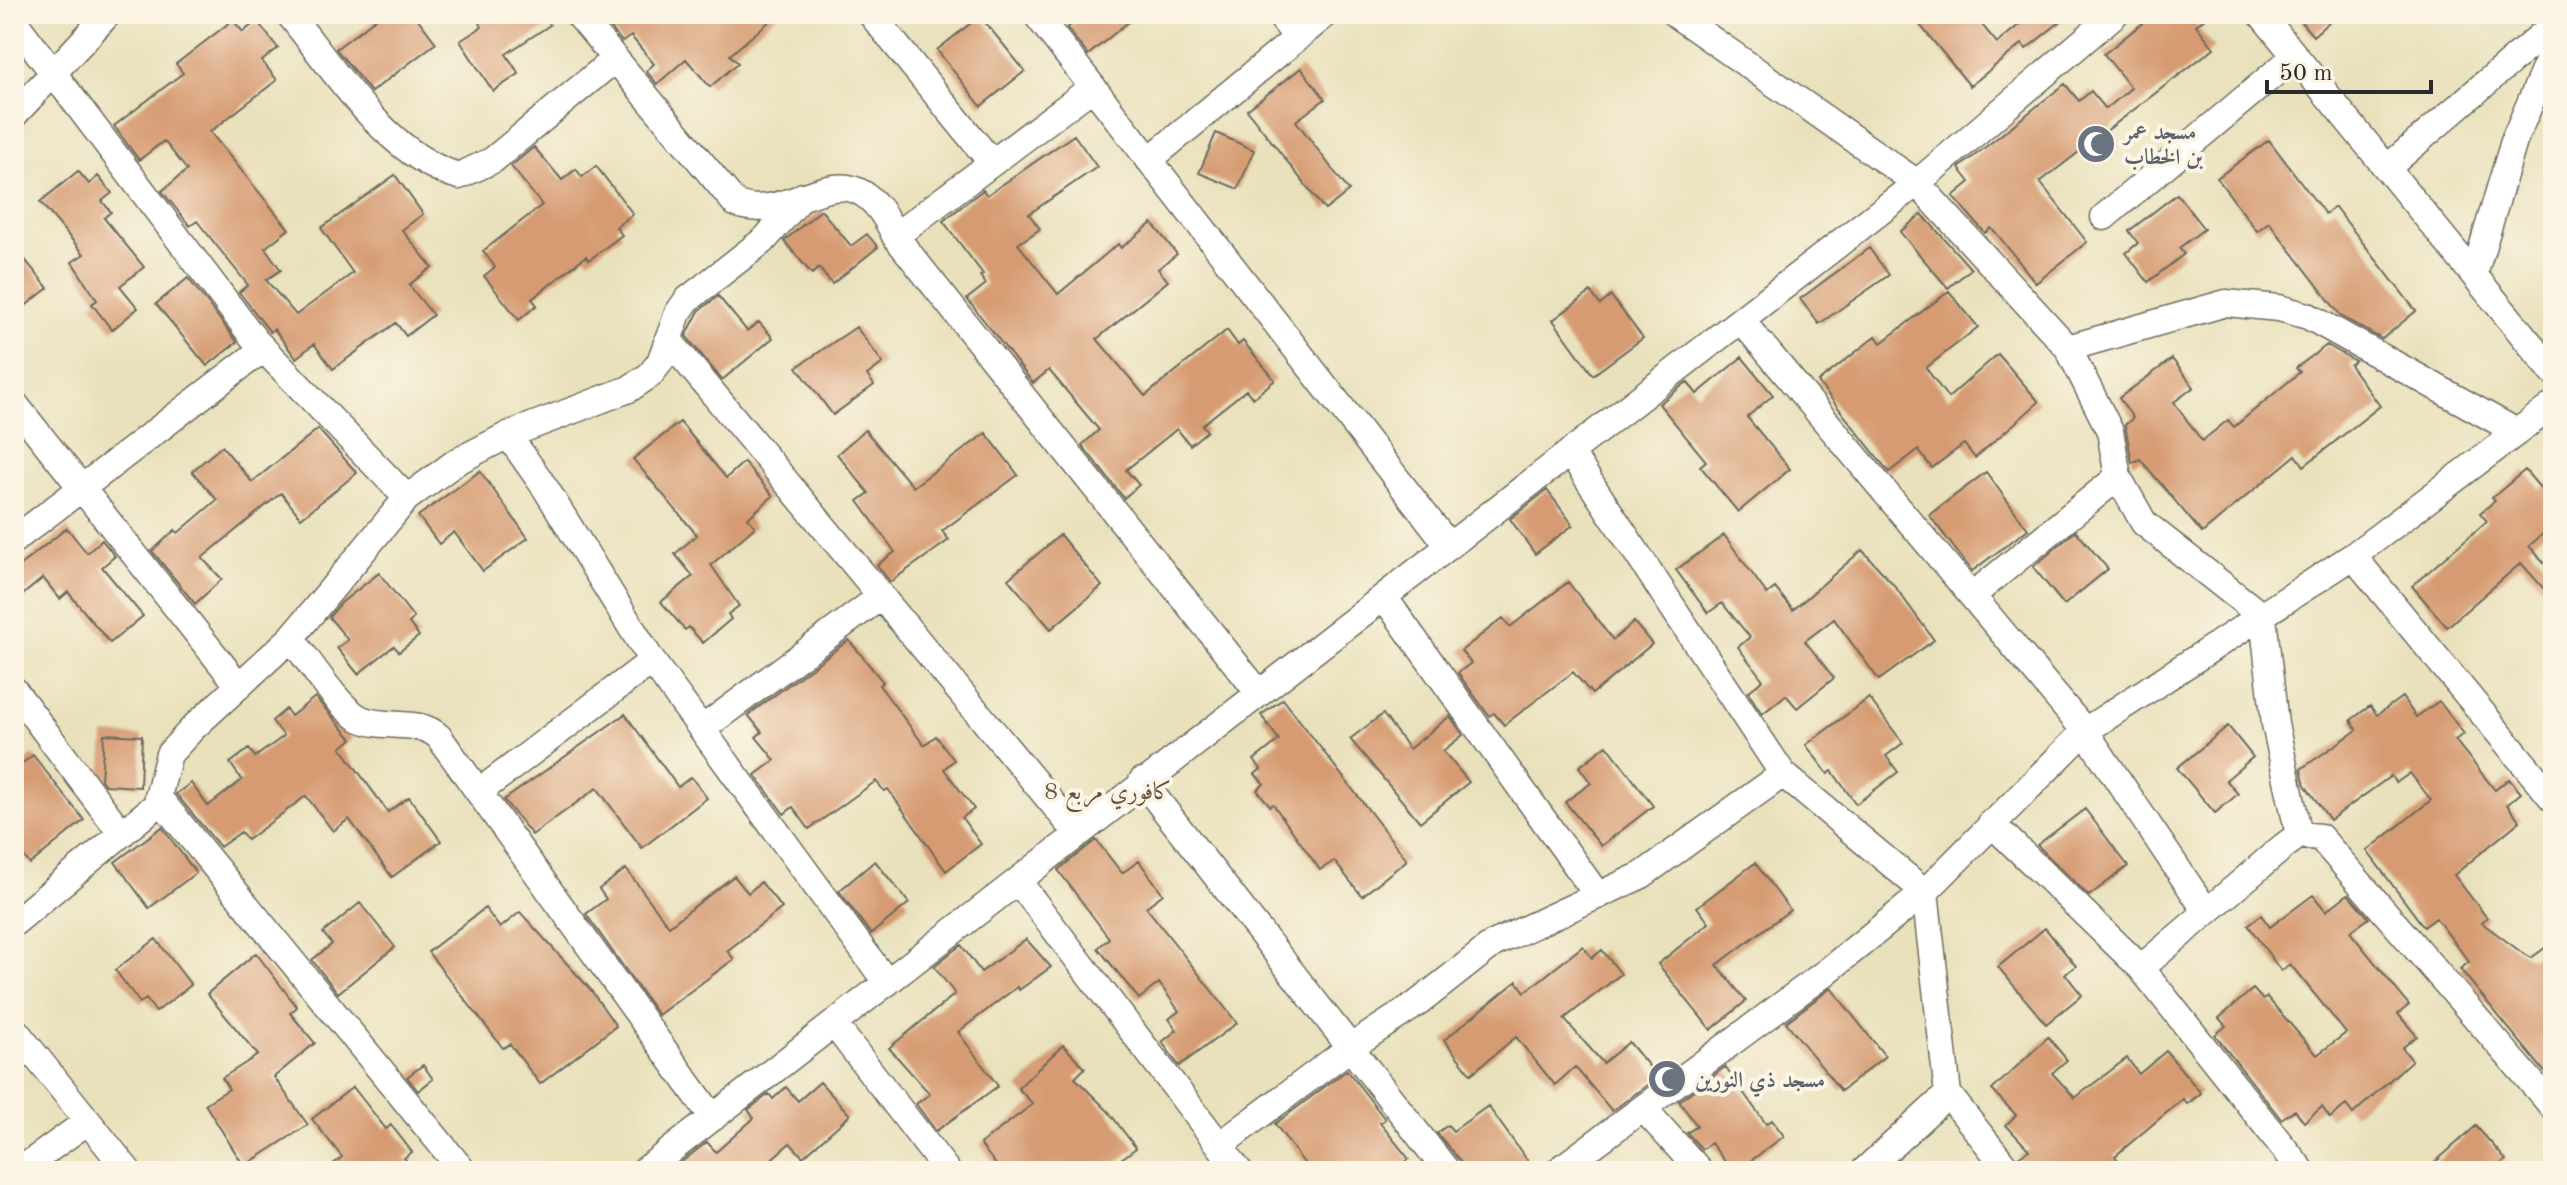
<svg xmlns="http://www.w3.org/2000/svg" width="2567" height="1185" font-family="'Old Standard TT',Amiri,serif">
	<rect width="100%" height="100%" fill="#fcf5e5"/>
	<filter id="ink" filterUnits="userSpaceOnUse"><feTurbulence type="fractalNoise" baseFrequency=".0125" numOctaves="2"/><feDisplacementMap in="SourceGraphic" scale="16" xChannelSelector="R" yChannelSelector="G"/><feConvolveMatrix kernelMatrix="1 2 1 2 8 2 1 2 1" color-interpolation-filters="sRGB"/></filter>
	<filter id="wash" filterUnits="userSpaceOnUse"><feTurbulence type="fractalNoise" baseFrequency=".006" numOctaves="4" result="noise"/><feDisplacementMap in="SourceGraphic" scale="32" xChannelSelector="R" yChannelSelector="G"/><feGaussianBlur stdDeviation="1.8" result="paint"/><feColorMatrix in="noise" values="0 0 0 0 0 0 0 0 0 0 0 0 0 0 0 0 0 1.4 0 .05"/><feComposite in="paint" operator="in"/></filter>
	<g filter="url(#wash)">
		<rect width="100%" height="100%" fill="#e9e1bc"/>
		<g id="blocks">
			<!-- building -->
			<path fill="#d69b72" d="M382,14H414L436,43L371,92L336,49Z
				M493,14H543L550,25L506,54L519,74L493,91L460,41L482,27L480,23Z
				M599,14H778L730,55L738,63L710,87L686,59L657,84L646,71L654,64L631,36L622,42Z
				M1085,14H1138L1088,55L1067,28Z
				M1911,14H1973L1997,43L2032,14H2070L2026,49L2022,44L1970,86Z
				M2154,14H2210L2196,25L2214,48L2040,182L2087,242L2036,283L1997,234L1991,228L1985,233L1953,196L1970,182L1959,168L2065,84L2079,101L2091,91L2106,109L2131,88L2104,54Z
				M2310,14H2338L2313,36L2301,22Z
				M980,16L1025,71L981,106L937,50Z
				M233,20L243,32L257,21L278,48L262,61L277,80L210,132L289,229L265,248L281,270L266,280L296,315L353,273L321,228L395,175L423,214L402,230L432,267L409,285L433,315L406,336L396,323L333,369L314,344L296,358L274,329L270,332L239,292L248,285L197,221L190,226L162,191L187,170L164,141L139,160L114,126L183,73L176,64Z
				M1301,68L1325,99L1296,121L1349,191L1325,210L1247,110Z
				M1216,133L1254,150L1238,189L1199,173Z
				M1074,135L1097,167L1029,214L1040,229L1018,244L1058,294L1118,244L1121,248L1152,223L1177,254L1158,269L1168,281L1097,339L1145,396L1227,330L1238,345L1243,341L1275,380L1253,398L1246,390L1202,425L1207,431L1190,445L1177,429L1126,470L1139,485L1124,498L1082,445L1099,430L1049,370L1033,383L967,299L986,284L980,276L983,274L943,221L983,190L987,195Z
				M2269,140L2325,214L2335,207L2416,311L2382,339L2341,316L2269,222L2257,231L2217,178Z
				M534,147L562,180L576,169L582,177L596,166L633,214L616,227L622,235L589,260L586,256L532,299L537,305L519,320L484,276L495,267L483,251L542,205L511,166Z
				M78,171L89,184L98,176L112,193L102,201L111,212L104,218L144,267L120,286L138,308L112,330L92,304L97,300L72,262L84,254L40,202Z
				M2177,194L2204,229L2179,248L2184,254L2148,282L2126,253L2138,243L2129,231Z
				M821,210L851,246L867,234L878,247L832,284L819,268L812,274L784,241Z
				M1922,214L1971,269L1948,288L1900,232Z
				M14,246L48,288L14,315Z
				M1869,248L1889,275L1819,324L1800,299Z
				M188,278L237,342L207,366L156,304Z
				M1949,291L1978,327L1926,368L1948,398L1998,354L2039,402L1975,458L1964,444L1932,468L1918,450L1889,472L1818,382L1876,336L1881,343Z
				M1591,292L1600,305L1611,296L1643,338L1593,375L1553,320Z
				M718,296L747,331L759,322L773,338L722,380L686,336L699,311Z
				M856,327L883,363L867,375L874,385L833,415L797,367Z
				M2327,345L2355,361L2350,365L2380,406L2304,466L2296,455L2202,533L2140,459L2132,463L2125,425L2133,418L2119,398L2172,359L2194,387L2174,402L2202,441L2228,420L2234,427L2300,372L2296,368Z
				M1742,357L1773,395L1747,417L1790,469L1738,512L1700,466L1706,461L1659,404L1687,382L1697,394Z
				M680,422L726,478L744,462L773,496L748,518L755,527L711,565L739,606L728,614L731,619L703,643L689,627L685,630L661,602L693,576L675,554L697,535L633,459Z
				M318,429L357,473L301,518L281,493L202,558L222,579L195,604L152,551L175,530L178,533L217,500L192,471L222,446L252,482Z
				M865,430L913,487L986,433L1018,475L942,531L949,540L890,582L877,565L895,552L858,501L869,493L837,454Z
				M2525,470L2541,489L2553,479V525L2529,546L2553,572V599L2521,563L2447,627L2412,586L2487,521L2480,513L2495,501L2492,498Z
				M480,471L528,538L483,571L454,532L439,544L418,516Z
				M1986,472L2028,529L1972,571L1929,515Z
				M1547,490L1573,525L1535,554L1510,519Z
				M67,528L87,553L102,540L115,556L102,567L143,616L110,643L68,592L60,599L43,578L14,602V570Z
				M2076,531L2108,569L2064,605L2033,567Z
				M1060,535L1102,586L1051,629L1008,579Z
				M1724,535L1767,594L1775,588L1793,610L1862,550L1893,584L1934,640L1879,680L1834,619L1805,641L1834,678L1797,708L1786,695L1762,714L1748,692L1763,680L1738,647L1750,637L1722,603L1708,613L1676,570Z
				M379,573L414,618L409,623L419,636L399,652L394,646L358,674L337,648L348,640L329,617L341,603Z
				M1568,582L1613,640L1634,622L1652,644L1592,694L1573,672L1504,725L1494,713L1489,716L1458,673L1471,663L1461,651L1503,618L1510,627Z
				M849,640L883,682L879,685L924,745L936,736L954,760L944,769L974,809L962,818L981,844L946,871L888,789L884,791L876,781L809,829L793,807L784,814L755,775L775,760L756,737L762,732L748,715Z
				M315,697L352,739L341,748L388,812L409,797L441,841L392,877L349,819L333,831L306,796L247,840L241,832L220,847L176,794L191,783L208,806L242,780L230,763L249,749L255,757L284,736L272,721L286,709L291,716Z
				M2402,697L2416,717L2439,701L2464,734L2455,740L2495,790L2509,779L2521,793L2507,805L2520,821L2454,875L2487,918L2482,923L2525,955L2531,958L2553,942V1082L2460,969L2469,962L2436,918L2424,927L2367,851L2431,800L2410,773L2396,783L2391,776L2330,820L2305,785L2301,769L2357,730L2351,720L2370,706L2377,715Z
				M1869,698L1903,743L1886,756L1898,772L1856,804L1832,771L1828,774L1806,745Z
				M1283,699L1407,860L1362,896L1334,861L1320,870L1273,804L1270,806L1257,790L1264,784L1255,774L1261,769L1254,760L1279,740L1261,715Z
				M625,714L678,787L691,777L707,798L642,848L597,788L532,835L504,800Z
				M1383,714L1409,749L1450,716L1463,735L1443,751L1469,782L1420,822L1350,739Z
				M2228,726L2253,757L2226,780L2238,794L2215,813L2177,768Z
				M104,734L142,736L140,787L105,785L101,780Z
				M1607,745L1653,806L1601,846L1565,802L1591,783L1579,767Z
				M33,755L84,820L30,864L14,844V770Z
				M2085,809L2128,866L2089,896L2037,845Z
				M162,827L196,873L149,908L115,862Z
				M1096,840L1122,873L1139,861L1163,894L1146,907L1237,1023L1179,1066L1162,1042L1177,1030L1169,1019L1179,1011L1159,983L1139,999L1098,948L1109,938L1058,870Z
				M875,861L909,903L871,934L839,891Z
				M1755,863L1790,910L1717,965L1746,1001L1711,1030L1658,964L1709,923L1697,907Z
				M626,869L669,926L734,876L748,893L761,882L782,908L727,951L734,959L658,1015L586,914L606,899L599,889Z
				M2348,894L2369,918L2350,932L2409,1005L2398,1014L2417,1036L2402,1048L2412,1060L2353,1114L2346,1105L2330,1118L2322,1107L2304,1122L2295,1110L2281,1119L2215,1035L2226,1026L2219,1018L2253,989L2263,1000L2267,997L2317,1055L2346,1033L2290,964L2281,971L2248,925L2261,915L2270,927L2313,895L2326,911Z
				M360,903L395,947L338,993L312,960L332,944L323,933Z
				M485,908L500,928L520,912L590,989L616,1026L540,1084L510,1044L503,1048L428,952Z
				M2045,928L2076,966L2065,974L2082,995L2046,1024L1998,967Z
				M156,939L191,985L156,1012L146,999L140,1003L115,970Z
				M1026,939L1051,967L1019,990L1017,987L958,1032L998,1086L936,1131L916,1104L930,1094L889,1048L955,994L934,966L961,945L981,972Z
				M1583,946L1592,958L1602,950L1621,974L1564,1019L1603,1063L1629,1042L1658,1077L1612,1111L1575,1067L1555,1085L1516,1037L1471,1074L1444,1040L1517,981L1525,992Z
				M256,953L297,1007L290,1013L315,1043L274,1077L308,1125L244,1166L205,1104L229,1089L222,1078L258,1055L207,994Z
				M1831,988L1885,1056L1841,1091L1786,1022Z
				M2048,1037L2067,1060L2052,1073L2075,1098L2127,1058L2139,1074L2166,1051L2201,1093L2187,1104L2183,1099L2115,1156L2126,1171H2028L2018,1157L2029,1150L2006,1125L2016,1115L1992,1090Z
				M1063,1045L1085,1068L1075,1078L1108,1111L1136,1148L1105,1171H1001L980,1144L1033,1104L1018,1088Z
				M423,1065L433,1079L418,1091L407,1077Z
				M1725,1067L1766,1124L1772,1120L1784,1136L1737,1171H1732L1711,1143L1702,1149L1687,1133L1697,1126L1679,1101Z
				M1347,1070L1385,1119L1380,1123L1409,1159L1394,1171H1310L1275,1124Z
				M820,1082L850,1115L803,1157L790,1143L766,1164L771,1171H670L707,1142L716,1152L754,1118L748,1110L769,1094L773,1099L786,1087L798,1101Z
				M353,1087L386,1129L391,1125L412,1152L404,1158L415,1171H325L342,1157L312,1119Z
				M1488,1106L1535,1171H1463L1460,1161L1437,1133L1448,1125L1453,1131Z
				M2476,1126L2506,1160L2494,1171H2425Z"/>
		</g>
	</g>
	<g filter="url(#ink)">
		<use href="#blocks" fill-opacity="0" stroke="#6e6b5e" stroke-width="2"/>
		<g fill="none" stroke-linecap="round" stroke-linejoin="round">
			<!-- minor casing -->
			<g stroke="#6e6b5e" stroke-width="29">
				<path id="minor" d="M289,14C334,69 388,157 459,176L493,160L615,59
					M578,14L735,203C796,229 849,134 895,236L1259,693
					M871,14L992,163
					M1036,14L1449,546
					M1279,14L1297,38
					M1675,14L1917,183L2068,348L2110,431L2118,477
					M2261,14L2553,372
					M14,21L255,340L407,498
					M14,115L108,14
					M1149,160L1326,14
					M2387,168L2553,25
					M2104,217L2294,57
					M895,236L1093,87
					M2474,275L2515,138L2553,50
					M1741,320L2085,731L2206,911
					M668,339L1078,834
					M2068,348L2226,303L2279,308L2308,316L2517,432
					M14,403L239,686
					M508,435L546,489L652,661L887,983
					M1570,452L1783,774L1925,892L1948,1094L2009,1171
					M14,540L263,349
					M2353,556L2553,799
					M1974,594L2118,477L2144,523L2263,617L2275,724L2299,835
					M1384,597L1598,896
					M291,638C308,659 338,708 361,719C386,730 420,718 439,737L713,1118
					M14,690L122,834
					M702,729L880,597
					M1142,781L1447,1171
					M479,792L652,661
					M1991,823L2141,968L2302,1171
					M1018,881L1239,1171
					M14,923L161,801
					M2141,968L2284,846L2299,835L2320,837L2553,1107
					M834,1024L947,1171
					M14,1029L128,1171
					M1643,1108L1700,1171
					M1220,1145L1351,1047L1418,1003L1493,944L1642,875L1783,774
					M19,1171L88,1121
					M463,1171L158,797L169,754L194,727L291,638L407,498L456,462L508,435L629,389L650,375L660,362L678,313L687,300L765,239L803,196
					M644,1171L1917,183L2115,14
					M1558,1171L1825,973L1925,892L2085,731L2353,556L2553,405
					M1864,1171L1948,1094"/>
			</g>
			<!-- minor -->
			<use href="#minor" stroke="#fff" stroke-width="26"/>
		</g>
	</g>
	<!-- icons -->
	<defs>
		<g id="mosque-disc" transform="scale(2)"><circle r="9.5" fill="#6b7280" stroke="#fcf5e5"/><path d="M3.5-4.9A6 6 0 1 0 3.5 4.9A5 5 0 1 1 3.5-4.9Z" fill="#fff"/></g>
	</defs>
	<g fill-rule="evenodd">
		<use href="#mosque-disc" x="2096" y="144"/>
		<use href="#mosque-disc" x="1667" y="1079"/>
	</g>
	<g text-anchor="middle" stroke-width="8" stroke-linejoin="round" paint-order="stroke">
		<!-- worship labels -->
		<g font-size="22" font-weight="bold" fill="#5b616d" stroke="#fcf5e5" text-anchor="start">
			<text x="2124" y="139">مسجد عمر<tspan x="2124" dy="25">بن الخطاب</tspan></text>
			<text x="1695" y="1087">مسجد ذي النورين</text>
		</g>
		<!-- neighbourhood labels -->
		<g font-size="24" fill="#675244" stroke="#fcf5e5">
			<text x="1108" y="799">كافوري مربع 8</text>
		</g>
	</g>
	<!-- margin -->
	<rect width="2567" height="1185" fill="none" stroke="#fcf5e5" stroke-width="48"/>
	<!-- scale -->
	<path d="M2267 80v12h164v-12" fill="none" stroke="#2b2b2b" stroke-width="4"/>
	<text x="2279" y="80" font-size="24" fill="#2b2b2b" stroke="#fcf5e5" stroke-width="6" paint-order="stroke">50 m</text>
</svg>
